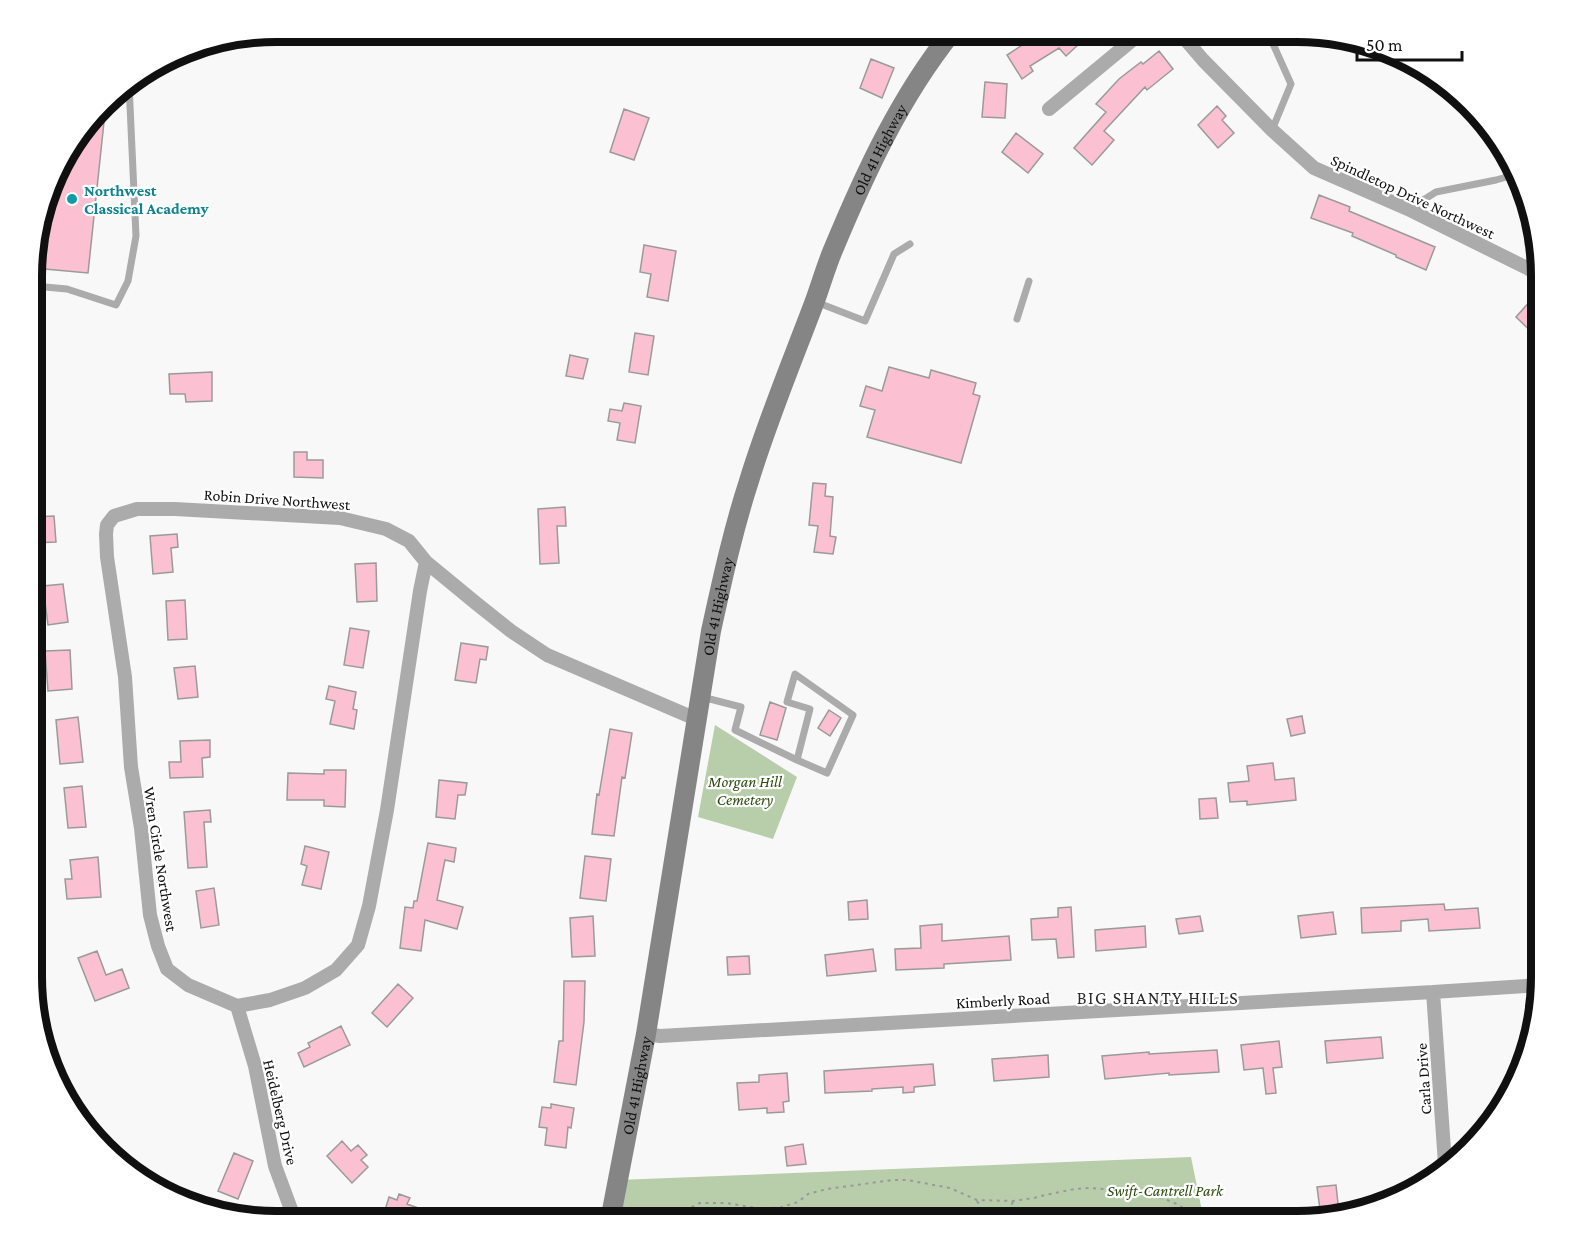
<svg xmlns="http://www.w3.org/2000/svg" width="1573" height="1253" font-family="'Crimson Pro',serif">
	<rect width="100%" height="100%" fill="#f8f8f9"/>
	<!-- green -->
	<path fill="#b8cdaa" d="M715,725L797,777L773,839L698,817Z
		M1191,1157L1204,1221H609L618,1180Z"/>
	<!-- building -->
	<path fill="#fbc1d2" stroke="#9b9a9a" stroke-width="1.5" d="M1050,32H1092L1066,56L1059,48L1030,66L1033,71L1022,79L1007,55L1033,38L1037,44Z
		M1159,51L1173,69L1147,90L1145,87L1104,131L1114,140L1092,165L1074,148L1106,112L1096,104L1119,79L1141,62L1143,64Z
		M871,59L894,68L882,98L860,88Z
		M985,82L1007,84L1005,118L982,117Z
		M106,103L88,273L34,268V244L64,154Z
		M1217,106L1226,116L1222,120L1234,133L1218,148L1198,125Z
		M624,109L649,118L634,160L610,152Z
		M1016,133L1043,154L1028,173L1002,152Z
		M1319,195L1350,207L1349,211L1435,247L1426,270L1396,257V255L1352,236L1353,233L1311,218Z
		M644,245L676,251L668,301L647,297L651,274L640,272Z
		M1532,299L1541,309V341L1516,317Z
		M635,333L654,336L648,375L629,372Z
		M570,355L588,359L583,379L566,376Z
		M889,367L929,378L931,370L976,383L973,394L980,396L961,463L867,437L875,410L860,406L866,386L882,391Z
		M212,372V401L186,402L185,394H170L169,374Z
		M624,403L641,406L635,443L617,440L620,423L608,421L610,409L622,411Z
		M294,452H307V460H323V478L294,477Z
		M813,483L826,484L825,496L833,497L830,536L836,537L833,554L814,552L818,526L809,525Z
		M565,507L566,526H557L559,563L540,564L538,509Z
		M54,516L56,542L33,543V517Z
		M177,534L178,547L171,548L173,572L153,574L150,536Z
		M376,563L377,601L357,602L355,564Z
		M63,584L68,622L48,625L43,586Z
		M185,600L187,639L168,640L166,601Z
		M350,628L369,631L363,668L344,665Z
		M461,643L488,647L486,660L480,659L476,683L455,680Z
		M70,650L72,689L48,691L45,651Z
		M195,666L198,697L178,699L174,668Z
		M329,686L356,692L353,709L357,710L354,729L330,724L335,701L326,699Z
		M770,702L786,708L777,740L760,735Z
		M829,710L841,718L830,736L818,728Z
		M1302,716L1305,733L1291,736L1287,719Z
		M78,717L83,762L60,764L56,720Z
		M610,729L632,733L625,778L622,777L614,836L592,834L597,794L599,795Z
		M210,740V757L202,758L203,777L170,778L169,762H181L180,741Z
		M1273,763L1275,780L1294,778L1296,800L1247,805V801L1230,802L1228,783L1249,781L1247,766Z
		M324,770H346L345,807L324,806V800H287L288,773L324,774Z
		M439,780L467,783L465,795H458L455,819L436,817Z
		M82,786L86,827L68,828L64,788Z
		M1216,798L1218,818L1200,819L1199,799Z
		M210,810L211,822H204L207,867L188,868L184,812Z
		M428,843L456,848L454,862L445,860L437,900L463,907L457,929L425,920L421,951L400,948L405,907L413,908L414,901H417Z
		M305,846L329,852L321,889L302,885L307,866L301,864Z
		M585,856L611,859L606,901L580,898Z
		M98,857L101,897L67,899L65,879H72L70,860Z
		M214,888L219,925L201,928L196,891Z
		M867,900L868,919L849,920L848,902Z
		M1444,904L1445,910L1478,908L1480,928L1429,931L1428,919L1401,921V931L1362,933L1361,908Z
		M1071,907L1074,957L1058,958L1056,939L1032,940L1031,919L1058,917V908Z
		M1333,912L1336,934L1301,938L1298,916Z
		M593,916L595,956L572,957L570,918Z
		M1200,916L1203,931L1179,934L1176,919Z
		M942,924V941L1009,936L1011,960L944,964V968L896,970L895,949L921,948L920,926Z
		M1145,926L1146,947L1096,951L1095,930Z
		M873,949L876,971L827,976L825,955Z
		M97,951L106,975L122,969L129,988L95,1001L78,958Z
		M749,956L750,974L728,975L727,957Z
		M564,981H585L584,1022L576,1085L554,1082L559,1041H563Z
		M398,984L413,998L387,1027L372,1013Z
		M341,1026L350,1045L304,1067L298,1053L310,1047L308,1043Z
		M1381,1037L1383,1058L1327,1063L1325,1041Z
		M1279,1041L1282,1067L1273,1068L1276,1093L1266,1094L1263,1068L1244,1070L1241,1045Z
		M1217,1050L1219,1072L1169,1075V1073L1105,1079L1102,1056L1149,1052V1054Z
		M1048,1055L1049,1077L994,1081L992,1059Z
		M933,1064L935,1085L914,1087V1092L903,1093V1087L872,1089V1091L825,1093L824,1071Z
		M787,1073L789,1101L783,1102L784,1112L767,1113V1108L739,1110L737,1083L759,1082V1075Z
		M551,1104L574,1108L571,1128L568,1127L566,1148L545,1145L547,1128L539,1127L542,1107L551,1108Z
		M342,1141L351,1151L358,1145L367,1155L361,1160L368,1167L352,1183L327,1156Z
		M803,1144L806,1164L787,1166L785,1147Z
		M234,1153L253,1161L238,1199L218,1191Z
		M1336,1185L1339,1213L1321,1217L1317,1187Z
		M399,1194L410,1198L407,1204L421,1209L417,1221H395L383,1217L389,1197L397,1200Z
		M849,1210L865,1211L864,1221H848Z"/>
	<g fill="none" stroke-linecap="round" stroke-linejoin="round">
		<!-- path -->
		<path stroke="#99999a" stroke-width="2" stroke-dasharray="3 4.5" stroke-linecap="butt" d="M977,1201L990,1221
			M1007,1219L1013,1201
			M674,1221L684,1211L700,1203H726L763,1209L782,1207L798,1202L808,1194L827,1189L893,1180H907L950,1188L977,1200L1013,1201L1034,1198L1045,1195L1075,1189L1090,1188L1128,1191L1165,1199L1179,1205L1188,1212L1192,1221"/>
		<!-- service -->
		<path stroke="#ababab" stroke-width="7" d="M1272,130L1291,84L1273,44V32
			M1409,209L1436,192L1496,180L1517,174
			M34,286L67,289L116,305L128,281L136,236L129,84
			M816,302L865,321L894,254L910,244
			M1017,319L1029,281
			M702,697L741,707L735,730L797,760L810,709L787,702L795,674L853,715L827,773L797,760"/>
		<!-- minor -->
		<path stroke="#ababab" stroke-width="14" d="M1179,32L1203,60L1272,130L1314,168L1408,209L1541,275
			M1049,109L1142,32
			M426,562L420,591L387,810L369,906L358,945L336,970L305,988L270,1000L237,1006L188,985L167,969L158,946L150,915L141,828L131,767L125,677L107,557L106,534L107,525L114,516L137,509H175L340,518L386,529L409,541L426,562L477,604L511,631L547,655L696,719
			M1433,992L1445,1164
			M237,1006L255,1066L275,1166L292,1212L301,1221
			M646,1034L660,1036L1433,992L1541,985"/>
		<!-- secondary -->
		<path stroke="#868586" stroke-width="20" id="s1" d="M610,1221L646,1034L711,631C722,581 733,530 749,481C767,422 791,364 813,306C820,288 825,269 833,250C865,173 900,97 952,32"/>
	</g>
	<!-- markers -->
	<circle fill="#0f9aa8" stroke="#fff" stroke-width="2" cx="72" cy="199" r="6"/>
	<g text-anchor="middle" stroke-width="4.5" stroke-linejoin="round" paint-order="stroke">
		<!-- street labels -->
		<g font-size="16" fill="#101010" stroke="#fff">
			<text dy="6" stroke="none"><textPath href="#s1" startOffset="1110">Old 41 Highway</textPath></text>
			<text transform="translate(1413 196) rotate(25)" y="6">Spindletop Drive Northwest</text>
			<text transform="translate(277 499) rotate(4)" y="6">Robin Drive Northwest</text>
			<text dy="6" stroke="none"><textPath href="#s1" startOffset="624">Old 41 Highway</textPath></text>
			<text transform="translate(161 859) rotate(81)" y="6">Wren Circle Northwest</text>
			<text transform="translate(1003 1000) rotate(-3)" y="6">Kimberly Road</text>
			<text transform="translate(1423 1079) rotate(-94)" y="6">Carla Drive</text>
			<text dy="6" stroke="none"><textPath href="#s1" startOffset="138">Old 41 Highway</textPath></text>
			<text transform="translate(281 1112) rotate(77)" y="6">Heidelberg Drive</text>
		</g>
		<!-- culture labels -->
		<g font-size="16" font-weight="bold" fill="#0d838f" stroke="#fff" text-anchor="start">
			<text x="84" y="196">Northwest<tspan x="84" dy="18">Classical Academy</tspan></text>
		</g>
		<!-- park labels -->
		<g font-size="16" font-style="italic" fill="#2d4b0e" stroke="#fff">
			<text x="745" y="787">Morgan Hill<tspan x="745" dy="18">Cemetery</tspan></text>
			<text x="1165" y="1196">Swift-Cantrell Park</text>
		</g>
		<!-- neighbourhood labels -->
		<g font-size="18" letter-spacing="1.5" fill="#2b2b2c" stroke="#fff">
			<text x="1158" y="1004">BIG SHANTY HILLS</text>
		</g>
	</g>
	<!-- crop -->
	<path d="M0 0H1573V1253H0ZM276 42H1297A234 234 0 0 1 1531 276V977A234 234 0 0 1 1297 1211H276A234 234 0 0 1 42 977V276A234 234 0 0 1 276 42Z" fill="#fff" fill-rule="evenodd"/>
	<path fill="none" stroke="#101010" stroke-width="8" d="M276 42H1297A234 234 0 0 1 1531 276V977A234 234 0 0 1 1297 1211H276A234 234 0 0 1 42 977V276A234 234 0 0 1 276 42Z"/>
	<!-- scale -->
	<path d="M1357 51v9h105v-9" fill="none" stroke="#101010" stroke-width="3"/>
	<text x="1366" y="51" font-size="18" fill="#101010" stroke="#ffffff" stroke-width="4.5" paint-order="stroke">50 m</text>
</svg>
